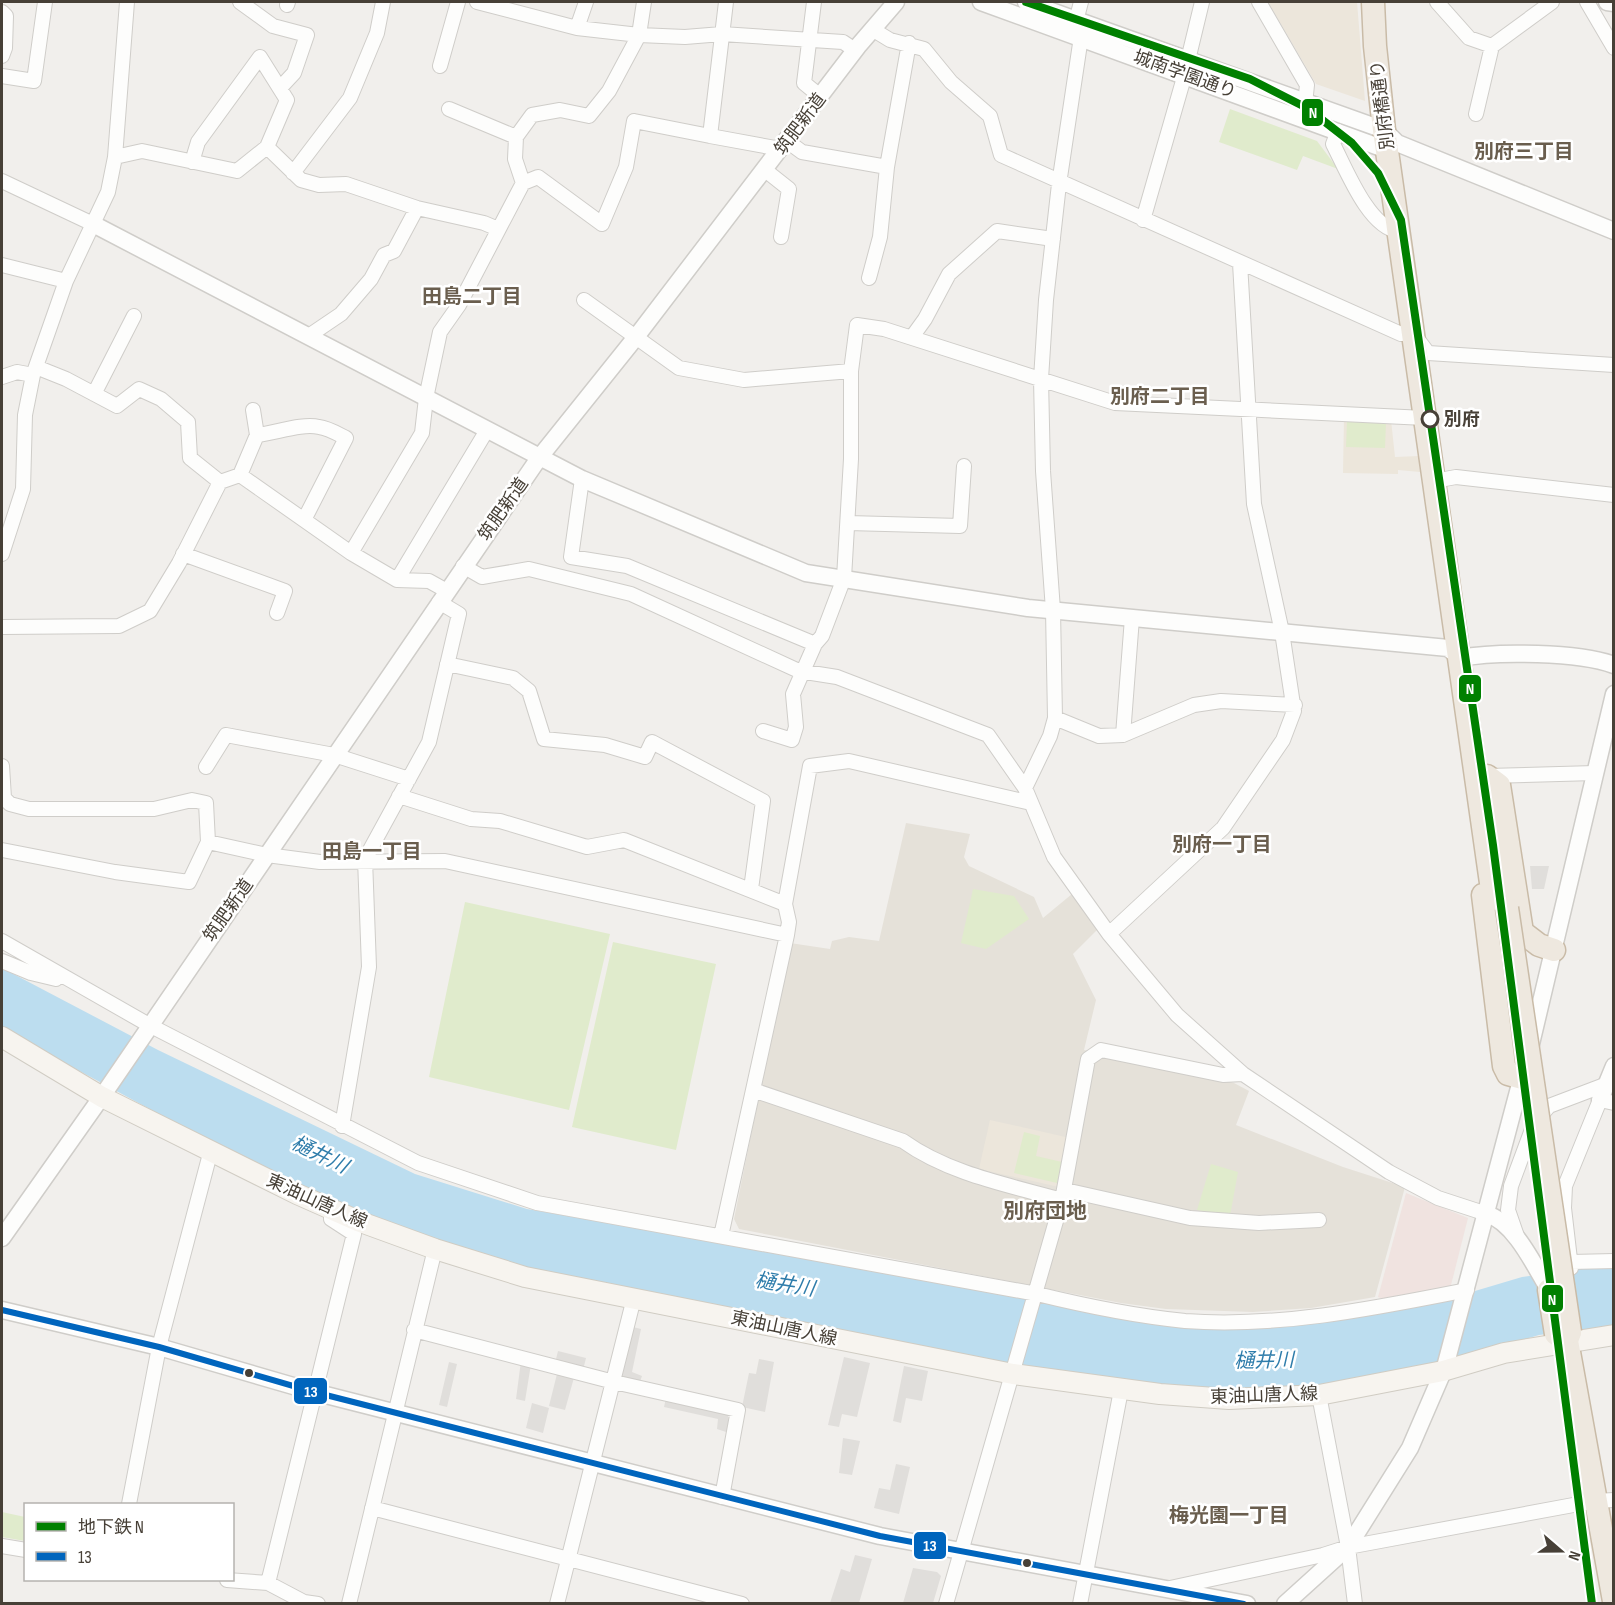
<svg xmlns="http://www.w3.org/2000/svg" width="1615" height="1605" font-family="'Sofia Sans Condensed','Noto Sans JP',sans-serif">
	<rect width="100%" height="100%" fill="#f1efec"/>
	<!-- residential -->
	<path fill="#e5e1d9" d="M906,823L970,834L964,857L969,866L1034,897L1043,918L1072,894L1097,930L1073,954L1096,1000L1084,1050L1234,1083L1249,1091L1236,1125L1343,1167L1405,1187L1375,1297L1311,1308L1253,1312L1166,1309L1121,1303L739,1229L734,1219L790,943L830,949L832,941L849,937L879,941Z"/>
	<!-- education -->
	<path fill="#ece6db" d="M1268,2H1357L1365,101L1316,84Z
		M1344,417L1391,420L1395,457L1419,456L1420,472L1398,470V474L1343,473Z
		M990,1120L1070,1138L1059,1187L979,1169Z"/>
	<!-- medical -->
	<path fill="#f0e3e0" d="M1406,1193L1468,1218L1450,1289L1383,1299L1378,1297Z"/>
	<!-- green -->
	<path fill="#e0ebcc" d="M1230,109L1317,141L1338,169L1303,156L1297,170L1219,142Z
		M1347,420L1386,422L1385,448L1346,447Z
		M973,889L1014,896L1029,919L986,949L961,943Z
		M465,902L610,934L569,1110L429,1077Z
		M613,942L716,964L676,1150L572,1127Z
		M1024,1132L1040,1136L1036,1156L1062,1162L1057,1183L1014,1173Z
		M1211,1164L1238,1172L1230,1216L1197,1210Z
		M2,1512L25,1517V1541L2,1537Z"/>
	<!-- parking -->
	<path fill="#e0dedb" d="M1530,866H1549L1544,889H1532Z
		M633,1327L641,1329L632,1372L642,1376L639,1384L620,1377Z
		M558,1351L586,1358L583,1370L555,1363Z
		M844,1357L870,1363L857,1417L842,1414L839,1427L828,1425Z
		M759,1359L774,1362L765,1412L742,1407L749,1373L756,1374Z
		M521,1361L531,1364L525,1401L516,1399Z
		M449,1362L457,1364L447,1407L439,1405Z
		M904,1366L928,1371L922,1401L906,1398L901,1423L893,1421Z
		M558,1370L575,1374L565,1410L549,1406Z
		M666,1398L728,1413L729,1433L717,1429L718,1419L664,1407Z
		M532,1403L549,1408L543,1433L526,1428Z
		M843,1438L860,1441L852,1475L839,1473Z
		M896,1464L910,1467L899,1514L874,1508L879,1488L890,1490Z
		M855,1555L872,1559L859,1603H830L841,1569L850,1572Z
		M913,1568L937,1572L941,1576L933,1603H903Z"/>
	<!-- water -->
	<path fill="#bcddef" d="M2,968L158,1050L415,1174L527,1209L710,1240L1148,1322L1405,1307L1475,1291L1522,1277L1586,1268H1613V1329H1584L1539,1335L1476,1354L1314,1390L1219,1392L1037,1372L486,1260L349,1210L253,1165L2,1029Z"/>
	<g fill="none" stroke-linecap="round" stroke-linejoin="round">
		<!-- minor casing -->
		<g stroke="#cfcdc9" stroke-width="16">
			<path id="minor" d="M240,2L273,26L307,35L294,73L280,88
				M477,2L577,28L639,35L685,37L722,34L843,42L855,50
				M814,2L804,83L821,97
				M1259,2L1307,85L1305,104
				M1437,2L1469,38L1492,46
				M1587,2L1614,48
				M287,5L288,2
				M2,12L6,16L5,48L2,56
				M1076,21L1081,2
				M577,28L586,2
				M872,29L890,40L924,49L951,82L990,116L1001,155L1401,334L1413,333L1428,353L1614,365
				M1188,60L1202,2
				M440,66L458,2
				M2,76L34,81L45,2
				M449,109L516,137L532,115L560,110L589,116L609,91L639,35L644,2
				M1476,114L1492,46L1552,2
				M1338,131L1333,144C1346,169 1369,228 1398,231
				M710,136L781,149
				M787,141L802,152L887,167
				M115,157L142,151L237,171L267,147L301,180L319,185L346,184L417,208L484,223L498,229
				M192,162L198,142L260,57L287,100L267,147
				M765,170L789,189L781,237
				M293,173L350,98L377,33L383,2
				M2,181L93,224
				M523,183L538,177L602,224L626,167L634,121L710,136L726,2
				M1143,220L1185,74
				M2,265L66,281
				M869,278L880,237L887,167L909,43
				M584,300L679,368L744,380L851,371
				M310,335L341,314L371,279L384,255L394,251L417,208
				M912,337L925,319L949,274L997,231L1053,239
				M36,367L66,379L117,406L139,389L161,399L188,422L190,458L220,482
				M2,377L17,372L33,375
				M94,394L134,316
				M253,410L257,435
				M240,475L257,435C276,433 302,423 319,427C328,428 338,434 346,438L304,520
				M582,479L571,557L627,566L815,644L822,636L844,578L851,459V371L857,325L884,329L1115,403L1425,418
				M1445,479L1456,477L1614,495
				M848,523L960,526L964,466
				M351,553L422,433L426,398L440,332L459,305L523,183L515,159L516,137
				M2,554L23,489L25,415L33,375L66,281L108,192L115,157L127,2
				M183,554L285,591L277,613
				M463,566L482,577L529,569L631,594L799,671L837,677L988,735L1025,788L1054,857L1109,934L1223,828L1283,740L1294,711L1282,632L1254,504L1240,263
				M397,580L487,430
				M2,627L119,626L150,611L179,563L220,482L240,475L351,553L397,580L429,581L447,591
				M447,664L513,678L529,691L544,739L605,745L645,757L652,742L763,801L751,889
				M1055,718L1099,736L1123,735L1194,705L1221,701L1295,705
				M763,731L792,740L796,727L793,694L815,644
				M1123,735L1132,618
				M2,766L4,798L10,804L29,809H154L192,800L206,803L208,842
				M206,767L226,735L334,755L409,779
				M1487,776L1595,773
				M1025,788L1050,736L1055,718L1053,610L1043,471L1041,379L1046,300L1059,184L1081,37
				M399,796L471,819L500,821L587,847L624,840L785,904L789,922L787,935L721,1236
				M2,850L115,872L189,882L208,842L267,855L320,862L445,861L787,935
				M785,904L810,766L849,761L1031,803
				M1109,934L1177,1015L1243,1074L1389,1172L1438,1198L1487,1214
				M2,941L149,1025L418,1163L537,1203L1037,1294C1086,1306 1135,1316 1185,1321C1279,1328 1376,1308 1467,1290
				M2,961L31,973L56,979
				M753,1090L903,1141C949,1174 1009,1185 1062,1200
				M342,1126L369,967L365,859L429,742L459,614L439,602
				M1065,1190L1190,1218L1259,1223L1319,1220
				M1517,1236L1508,1210L1511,1186L1534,1124L1549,1106L1607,1084
				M1571,1262L1614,1261
				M1571,1268L1564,1208L1565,1186L1600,1100L1614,1103
				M414,1330L614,1382L738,1410L722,1497
				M1319,1395L1348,1547L1355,1604
				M129,1504L159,1347L211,1150
				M372,1508L742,1604
				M2,1546L26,1550
				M227,1580L268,1583L304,1602L318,1604
				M268,1583L354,1234L331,1219V1209
				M1170,1588L1323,1555L1348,1547L1595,1501L1614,1500
				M349,1604L435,1249
				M557,1604L634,1298
				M946,1604L1062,1200L1088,1059L1101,1050L1223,1075L1243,1074
				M1080,1604L1121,1390"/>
		</g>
		<!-- tertiary casing -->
		<g stroke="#cfcdc9" stroke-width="19">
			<path id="tertiary" d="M981,2L1387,150L1393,146
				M1026,2L1384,130L1397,143L1614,231
				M1607,2L1614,3
				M93,224L582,479L806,573L1028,608L1448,648L1460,658C1496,651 1579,652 1614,665
				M1531,1044L1614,694
				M1600,1100L1614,1066
				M1487,1214C1515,1223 1534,1265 1549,1290
				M2,1238L105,1092L539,458L636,337L859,45L896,2
				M2,1310L159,1347L314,1392L880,1536L1247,1604
				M1285,1604L1348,1547L1410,1448L1445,1367L1524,1069"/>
		</g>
		<!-- secondary casing -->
		<g stroke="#d0ccc3" stroke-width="22">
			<path id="secondary" d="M2,1037L102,1097L297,1194L358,1221L435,1249L525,1277L1013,1374L1160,1394L1229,1399L1319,1395L1443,1371L1504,1353L1614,1335"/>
		</g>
		<!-- trunk casing -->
		<g stroke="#c9bba7" stroke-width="25">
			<path id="trunk" d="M1373,2L1375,46L1384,130L1495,911
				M1487,776L1499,785L1522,932L1539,945L1554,950
				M1483,895L1504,1066L1508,1074L1522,1078
				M1549,1290L1556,1334L1567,1341
				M1570,1332L1567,1341L1614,1601"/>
		</g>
		<!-- minor -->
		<use href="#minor" stroke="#fdfdfc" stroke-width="14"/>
		<!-- tertiary -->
		<use href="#tertiary" stroke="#fdfdfc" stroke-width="16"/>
		<!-- secondary -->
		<use href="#secondary" stroke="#f7f4ef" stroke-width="20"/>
		<!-- trunk -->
		<use href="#trunk" stroke="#eee8df" stroke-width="22"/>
		<!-- trunk-bridge casing -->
		<g stroke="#c9bba7" stroke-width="25" stroke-linecap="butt">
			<path id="trunk-bridge" d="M1507,908L1570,1332"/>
		</g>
		<!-- trunk-bridge -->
		<use href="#trunk-bridge" stroke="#eee8df" stroke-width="22"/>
		<!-- bus-1 casing -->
		<g stroke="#fff" stroke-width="10">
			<path id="bus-1" d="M2,1310L159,1347L314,1392L880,1536L1244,1604"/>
		</g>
		<!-- bus-1 -->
		<use href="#bus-1" stroke="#0065bd" stroke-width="6"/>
		<!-- metro-1 casing -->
		<g stroke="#fff" stroke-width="12">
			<path id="metro-1" d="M1026,2L1250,79L1307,108L1352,143L1378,173L1401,220L1493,845L1592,1604"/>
		</g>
		<!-- metro-1 -->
		<use href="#metro-1" stroke="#008000" stroke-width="8"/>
	</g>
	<!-- markers -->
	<circle fill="#fff" stroke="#474037" stroke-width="3" cx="1430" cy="419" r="8"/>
	<g fill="#474037" stroke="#fff" stroke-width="2">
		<circle cx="249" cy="1373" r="5"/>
		<circle cx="1027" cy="1563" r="5"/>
	</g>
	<g text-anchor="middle" stroke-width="5" stroke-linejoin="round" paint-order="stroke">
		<!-- street labels -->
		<g font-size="18" fill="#474037" stroke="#fff">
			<text transform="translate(1185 74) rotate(20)" y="6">城南学園通り</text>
			<text transform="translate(1382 105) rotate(-97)" y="6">別府橋通り</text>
			<text transform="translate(800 124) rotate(-53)" y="6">筑肥新道</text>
			<text transform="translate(503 509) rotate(-55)" y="6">筑肥新道</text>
			<text transform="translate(228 910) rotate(-55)" y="6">筑肥新道</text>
			<text transform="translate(317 1201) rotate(24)" y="6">東油山唐人線</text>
			<text transform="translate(784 1328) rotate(12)" y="6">東油山唐人線</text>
			<text transform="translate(1264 1395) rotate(-2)" y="6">東油山唐人線</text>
		</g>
		<!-- stop labels -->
		<g font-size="18" font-weight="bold" fill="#474037" stroke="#fff" text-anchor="start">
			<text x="1444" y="425">別府</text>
		</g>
		<!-- neighbourhood labels -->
		<g font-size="20" font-weight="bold" fill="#6a5e4e" stroke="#fff">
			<text x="1524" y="158">別府三丁目</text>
			<text x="472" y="303">田島二丁目</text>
			<text x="1160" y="403">別府二丁目</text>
			<text x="1222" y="851">別府一丁目</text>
			<text x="372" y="858">田島一丁目</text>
			<text x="1229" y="1522">梅光園一丁目</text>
		</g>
		<!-- water labels -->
		<g font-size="20" font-style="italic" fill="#2f7dab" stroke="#fff">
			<text transform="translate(320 1154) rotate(26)" y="7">樋井川</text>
			<text transform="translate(785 1284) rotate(9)" y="7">樋井川</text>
			<text transform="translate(1264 1360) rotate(-1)" y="7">樋井川</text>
		</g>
		<!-- quarter labels -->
		<g font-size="21" font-weight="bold" fill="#6a5e4e" stroke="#fff">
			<text x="1045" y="1218">別府団地</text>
		</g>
	</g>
	<g stroke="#fff" stroke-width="2">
		<rect x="1301" y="98" width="23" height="29" rx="6" fill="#008000"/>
		<rect x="1458" y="674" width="24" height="29" rx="6" fill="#008000"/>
		<rect x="1541" y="1284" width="23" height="29" rx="6" fill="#008000"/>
		<rect x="293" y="1377" width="35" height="28" rx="6" fill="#0065bd"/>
		<rect x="913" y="1531" width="34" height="29" rx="6" fill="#0065bd"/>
	</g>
	<g font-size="16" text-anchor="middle" font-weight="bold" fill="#fff">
		<text x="1313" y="118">N</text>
		<text x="1470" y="694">N</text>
		<text x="1552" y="1305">N</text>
		<text x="311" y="1397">13</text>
		<text x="930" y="1551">13</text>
	</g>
	<!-- border -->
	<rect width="1615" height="1605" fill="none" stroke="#474037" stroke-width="6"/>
	<!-- legend -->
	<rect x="24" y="1503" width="210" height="78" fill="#ffffff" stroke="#b5b3af" stroke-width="1.5"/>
	<rect x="36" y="1522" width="30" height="9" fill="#008000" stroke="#b5b3af" stroke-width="1.5"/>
	<text x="78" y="1533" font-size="18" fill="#474037">地下鉄 N</text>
	<rect x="36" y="1552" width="30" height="9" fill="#0065bd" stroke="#b5b3af" stroke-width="1.5"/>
	<text x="78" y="1563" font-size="18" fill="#474037">13</text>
	<!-- north arrow -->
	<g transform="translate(1561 1551) rotate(110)" stroke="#ffffff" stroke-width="4.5" paint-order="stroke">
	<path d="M0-4.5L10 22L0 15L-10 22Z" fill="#474037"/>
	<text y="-9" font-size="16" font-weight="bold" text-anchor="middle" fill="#474037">N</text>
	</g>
</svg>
